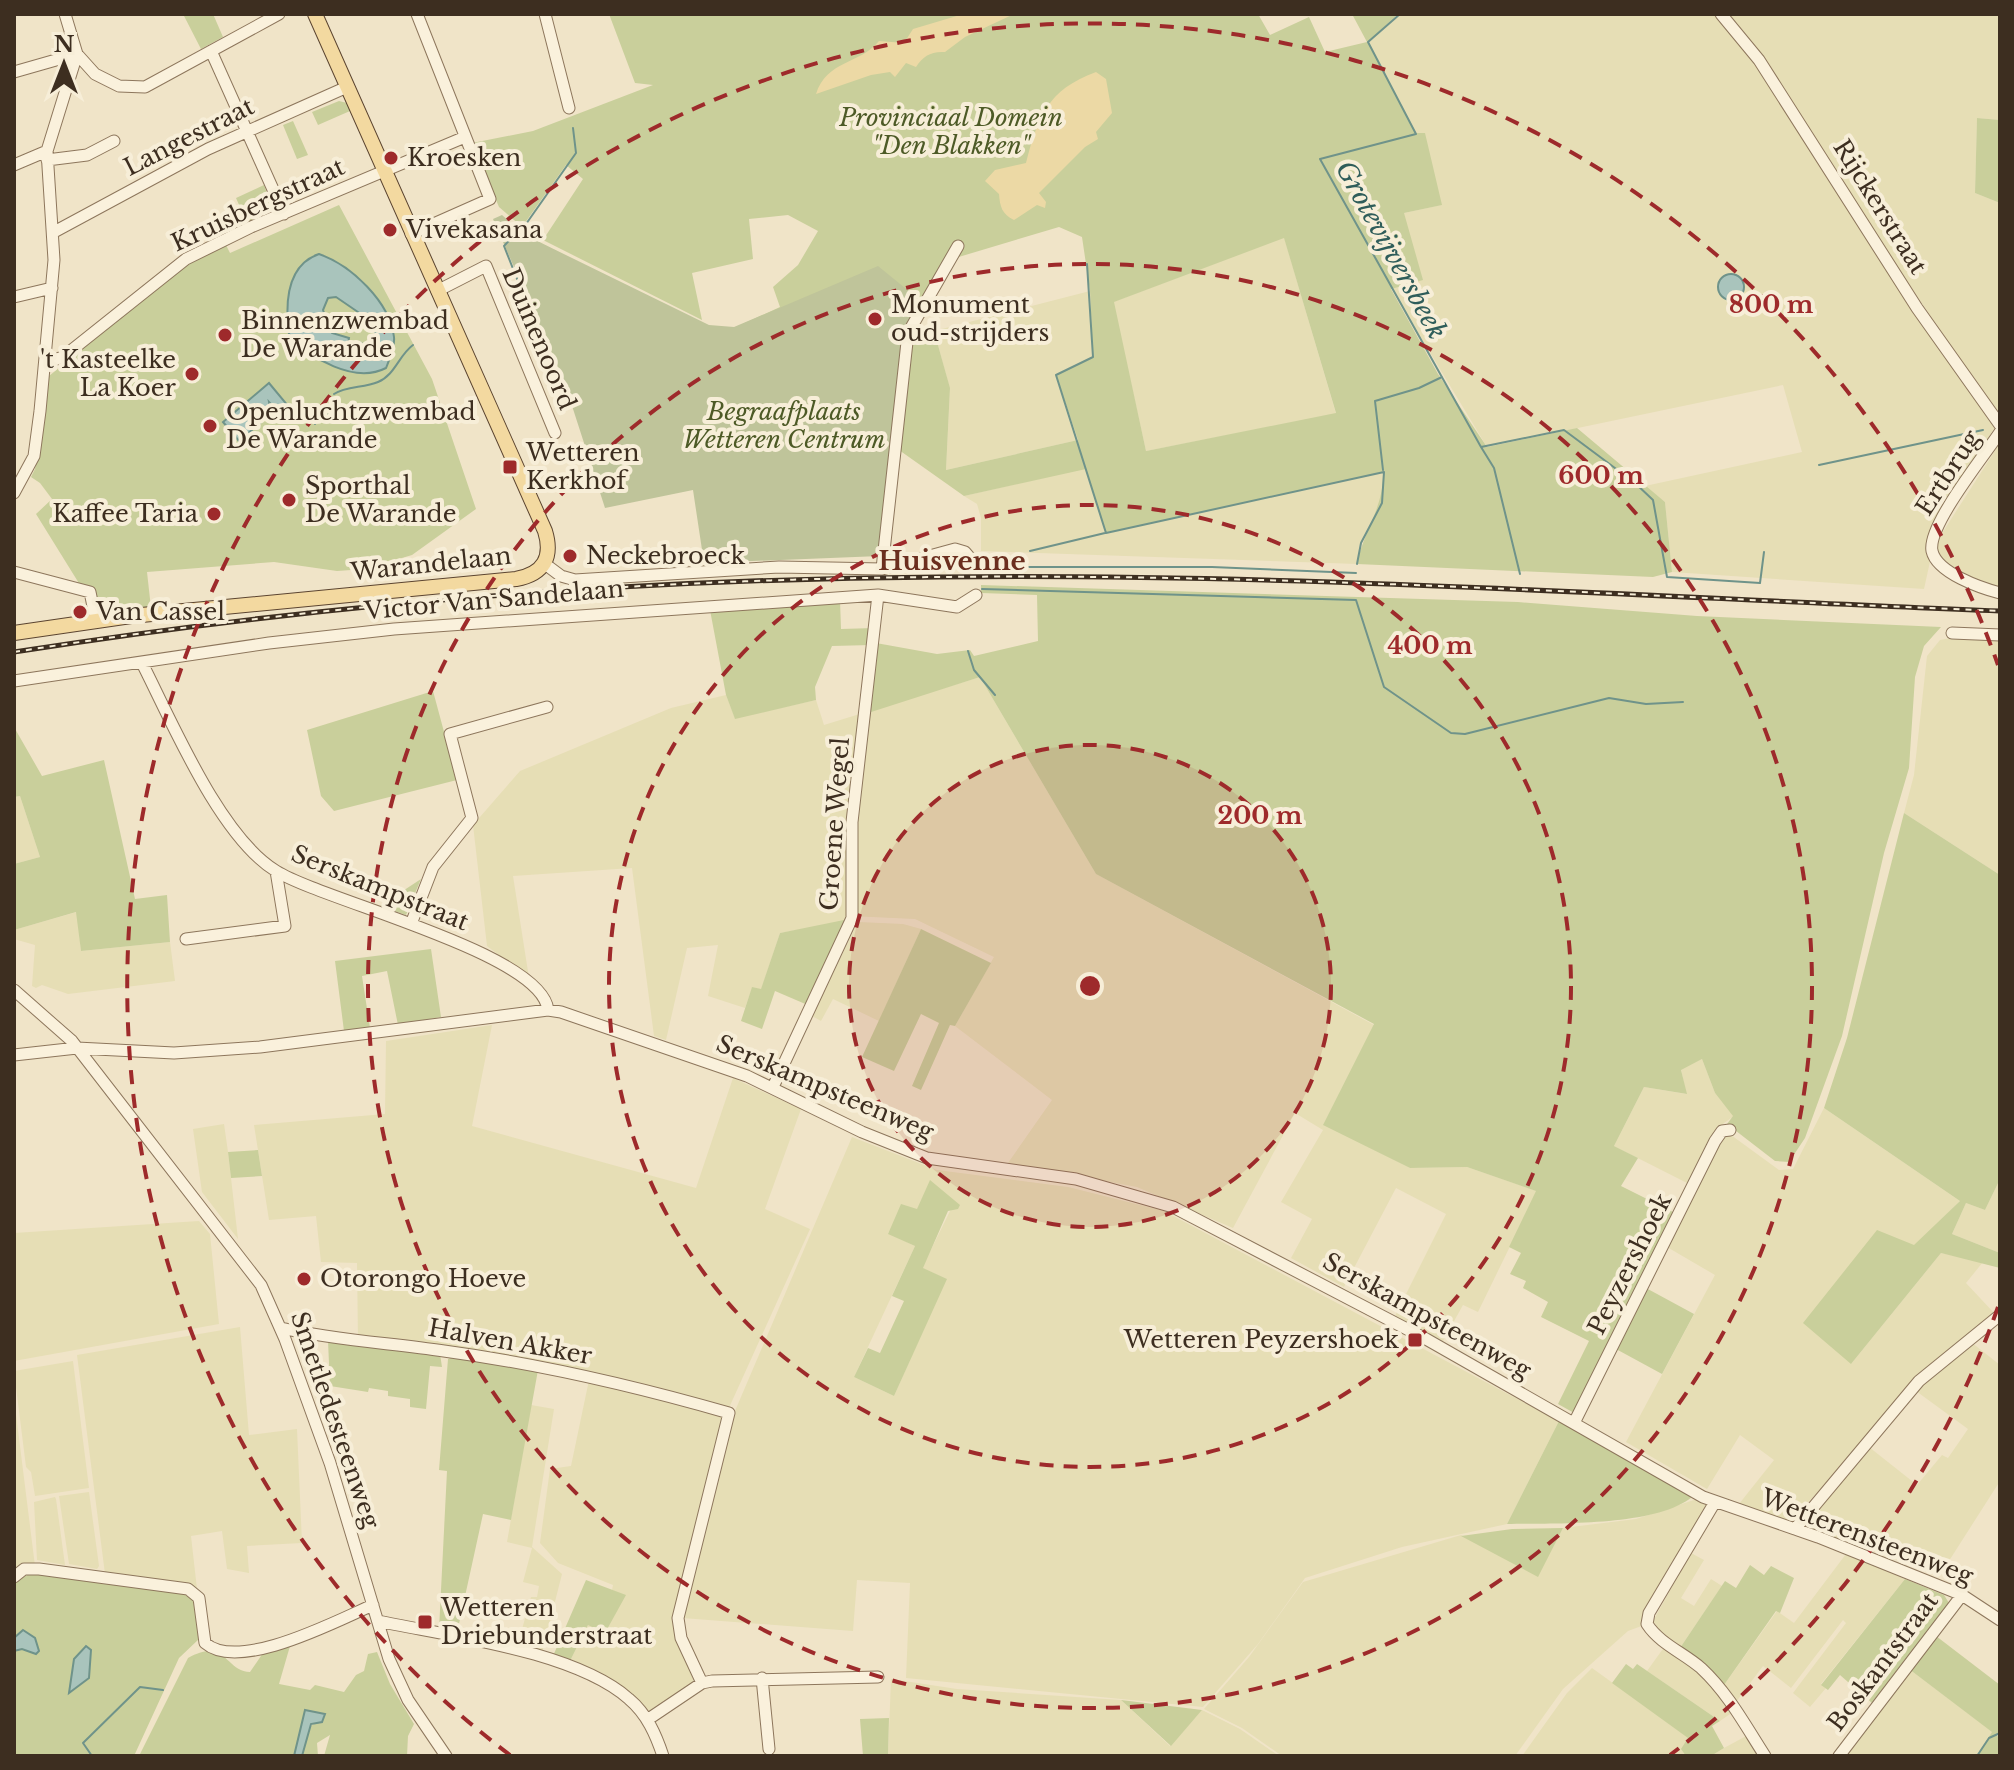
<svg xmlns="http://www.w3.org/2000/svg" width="2014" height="1770" font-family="'Libre Baskerville',serif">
	<rect width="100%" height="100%" fill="#f0e4c8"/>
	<!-- farmland -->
	<path fill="#e6deb5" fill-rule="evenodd" d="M1398,14H1718L1745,47L1995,427L1958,487L1931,557L1924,589L1672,572L1665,502L1645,486L1802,452L1783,385L1487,447L1391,288L1404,213L1441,205L1416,134L1368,42Z
		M1725,14H2000V120L1977,118L1975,193L2000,203V418Z
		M1284,237L1336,414L1146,451L1113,302Z
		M1090,291L1093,357L1056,375L1078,440L946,470L950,389L934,331Z
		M2000,443V589L1948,568L1935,548L1937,541Z
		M1086,468L1106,533L1384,472L1382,503L1361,543L1357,564L981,551V518L977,504L964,496Z
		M1955,637L2000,639V875L1904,813L1914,775L1927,656L1940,640Z
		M980,677L1096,874L1374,1025L1324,1124L1410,1168L1467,1167L1537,1191L1478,1312L1463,1305L1443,1341L1395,1316L1446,1214L1396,1188L1344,1287L1291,1258L1312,1219L1281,1202L1323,1130L1295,1113L1233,1228L1137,1187L1008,1163L1052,1100L955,1026L994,957L915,919L850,916L849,921L780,933L761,990L752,988L745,1008L708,996L718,945L687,948L666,1040L654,1036L632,868L513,876L529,978L487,946L473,825L520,771L671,708L726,695L735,718L816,700L824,725Z
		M20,796L40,857L14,864V797Z
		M77,912L81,951L170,942L175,981L68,994L42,985L36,988L32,986L35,945L14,939V930Z
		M858,922L903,924L921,929L879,1021L833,999L821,1021L812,1016Z
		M492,1025L472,1126L696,1188L733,1078L801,1109L765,1209L810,1229L728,1410L627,1384L358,1340L357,1263L321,1262L316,1216L269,1220L254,1125L385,1114L386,1041Z
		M1702,1059L1715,1093L1734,1116L1717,1128L1689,1184L1614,1146L1644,1087L1686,1094L1681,1069Z
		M1824,1108L1960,1201L1914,1246L1851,1364L1941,1253L1983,1262L1966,1283L1995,1314L1936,1362L1790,1522L1739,1504L1774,1460L1740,1435L1707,1489L1626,1442L1715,1275L1667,1247L1722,1137L1731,1135L1779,1170L1793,1169Z
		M224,1124L228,1152L238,1239L202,1192L193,1129Z
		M852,1137L937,1170L1068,1187L1164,1211L1559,1421L1507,1524L1402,1547L1305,1578L1258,1644L1203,1707L906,1678L910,1583L857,1580L853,1631L682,1618L735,1411ZM930,1181L951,1209L922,1268L946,1279L894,1396L854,1377L915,1246L888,1233L917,1210Z
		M2000,1179V1253L1952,1234L1966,1203L1985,1210Z
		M199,1221L210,1234L219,1324L14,1361V1233Z
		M240,1327L249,1435L297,1429L302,1543L247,1546L249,1573L227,1569L222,1531L191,1536L197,1589L186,1584L105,1574L77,1355Z
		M1971,1342L2000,1365V1481L1940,1575L1803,1526L1869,1447L1917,1485L1942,1455L1948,1458L1968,1429L1916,1391Z
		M73,1361L89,1488L35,1496L31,1472L26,1467L14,1371Z
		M589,1380L724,1416L676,1614L694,1683L656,1710L649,1711L569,1663L588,1625L625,1596L612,1590L613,1585L558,1563L540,1543L550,1469L571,1466Z
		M14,1398L35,1566L14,1568Z
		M531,1405L554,1409L532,1547L562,1574L542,1653L517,1647L531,1597H537L539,1586L523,1582L532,1548L507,1542Z
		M89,1492L99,1566L97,1569L69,1564L59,1496Z
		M55,1497L56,1499L65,1565L37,1560L34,1502Z
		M1703,1497L1715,1502L1647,1624L1628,1631L1563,1689L1515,1756H1282L1242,1728L1204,1709L1249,1657L1303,1582L1461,1535L1538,1575L1563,1528L1636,1519Z
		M1691,1553L1704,1560L1681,1598L1694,1606L1711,1579L1722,1586L1680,1648L1666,1638L1653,1621Z
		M1846,1554L1905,1579L1821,1684L1826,1688L1810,1707L1793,1693L1846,1623L1843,1620L1791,1688L1763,1666L1736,1702L1724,1685L1777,1611L1794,1623Z
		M1665,1646L1696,1668L1733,1712L1720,1721L1647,1671Z
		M1592,1668L1689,1738L1686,1756H1522L1567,1693Z
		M1909,1669L1993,1732L1977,1756H1845Z
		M891,1679L957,1689L1121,1700L1170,1746L1202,1710L1240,1729L1279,1756H888Z
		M1748,1735L1759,1756H1711L1724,1748Z"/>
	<!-- green -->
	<path fill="#c9cf9b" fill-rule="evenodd" d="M183,14H213L223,37L201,49Z
		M609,14H1258L1270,35L1309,17L1325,52L1367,42L1352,14H1398L1368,42L1416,133H1425L1442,205L1404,213L1423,280L1391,289L1438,374L1487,447L1577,428L1665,502L1672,572L1653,577L1357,564C1364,529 1384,508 1383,472L1106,533L1086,469L964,496L899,450L913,336L934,331L950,388L946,470L1078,440L1056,375L1093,357L1090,291L1082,237L1059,227L952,259L926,292L905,333L903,363L888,360L893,328L857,301L748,343L797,412L793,419L784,414L778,417L774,428L778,435L754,452L710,464L704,444L755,428L717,360L638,382L654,456L699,445L705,465L610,475L600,465L606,442L602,433L607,423L602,393L616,389L611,371L598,373L595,361L679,344L684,324L616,290L602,313L582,303L594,278L532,245L535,240L685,317L715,328H734L780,307L773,287L798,265L818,231L788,215L749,219L753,259L692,273L702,320L543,240L583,179L566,165L522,227L499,207L472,143L533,131L653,85L635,83ZM1284,238L1336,413L1146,451L1114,302Z
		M339,101L347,103L350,111L318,125L312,112Z
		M1977,118L2000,120V203L1975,193Z
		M293,121L308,155L297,159L283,125Z
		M264,185L273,210L247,223L236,198Z
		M339,205L432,379L476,509L412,555L365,569L337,571L274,562L147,572L151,608L98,614L36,514L52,499L40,483L31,477L35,469L49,376L194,259L226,245L230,253Z
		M981,585L1518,602L1697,616L1941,627L1924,646L1915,677L1909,768L1884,853L1842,1036L1805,1138L1789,1162L1775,1161L1727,1124L1733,1116L1715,1093L1702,1059L1681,1070L1687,1094L1644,1087L1614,1146L1638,1158L1621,1186L1677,1214L1576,1414L1558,1404L1589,1341L1541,1317L1548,1302L1523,1288L1526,1281L1510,1274L1521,1253L1509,1247L1536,1191L1467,1167L1410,1168L1323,1125L1374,1024L1096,874L980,677L868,713L876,643L937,654L970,650L974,656L1038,641L1037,595L981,593Z
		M840,600L841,629L874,628L871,645L832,646L815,687L816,700L735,719L726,695L710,610Z
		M433,691L457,780L334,811L321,796L307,730Z
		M14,727L42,776L104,760L135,899L167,895L170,942L81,951L76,912L14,930V864L40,857L20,796L14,797Z
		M1904,813L2000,875V1179L1985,1210L1966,1203L1952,1234L2000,1253V1268L1941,1253L1851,1364L1803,1323L1877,1230L1914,1245L1960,1201L1824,1108L1847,1038Z
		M421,879L406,915L380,906Z
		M844,920L849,921L810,1006L775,991L762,1029L741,1021L752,987L761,989L780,933Z
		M921,929L991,963L955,1026L950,1025L921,1090L912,1086L939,1023L921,1014L894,1071L862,1057Z
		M431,949L441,1017L398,1025L387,971L362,976L370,1028L344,1031L335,961Z
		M258,1150L262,1176L231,1178L228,1152Z
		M930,1180L960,1205L958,1209L948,1211L923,1268L947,1279L894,1396L854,1377L868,1348L880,1353L904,1301L892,1296L915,1246L888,1234L901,1204L917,1209Z
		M1646,1288L1694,1314L1662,1374L1616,1349Z
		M328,1341L440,1354L442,1367L430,1366L426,1409L410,1407V1399L388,1396V1391L369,1388L368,1392L330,1386Z
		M456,1356L538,1370L511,1520L483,1514L457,1633L439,1630L447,1471L439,1470L448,1359Z
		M1559,1421L1690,1494L1692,1497C1655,1527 1555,1523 1507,1524Z
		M1563,1528L1538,1577L1461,1536L1512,1529Z
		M1750,1565L1764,1575L1771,1566L1794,1578L1780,1613L1776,1611L1724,1685L1717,1676L1680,1648L1725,1581L1736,1588Z
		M31,1573L183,1592L196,1603L199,1639L179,1658L134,1756H14V1582Z
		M1905,1579L1944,1595L1949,1603L1872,1703L1840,1675L1828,1690L1821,1685Z
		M586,1580L626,1595L605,1633L588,1625L569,1663L553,1656Z
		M1936,1636L2000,1685V1731L1996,1735L2000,1738V1756H1977L1992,1732L1909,1669Z
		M290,1646L279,1684L310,1690L315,1685L344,1692L356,1675L364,1671L368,1654L377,1652L390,1684L414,1724L408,1736L407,1756H324L330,1735L317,1743L318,1756H302L309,1727L319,1721L305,1711L294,1756H139L188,1658C226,1637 226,1672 250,1672L263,1653Z
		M1626,1664L1633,1669L1637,1664L1720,1721L1712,1726L1724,1748L1711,1756H1686L1681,1749L1688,1738L1612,1683Z
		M1121,1700L1202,1710L1171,1746Z
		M889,1718L888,1756H863L860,1719Z"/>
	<!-- sand -->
	<path fill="#ecd9a5" d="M1014,14L965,37L945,52C931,51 923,56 916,67L906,63L895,77L890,72L871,75L816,94C827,60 859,65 879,41L904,43L913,29L960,15Z
		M1096,72L1106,79L1112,113L1096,132L1098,139L1085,147L1039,193L1046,202L1045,208L1037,205L1014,220C1002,214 1000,207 999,194L985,181L995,170L1026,163C1038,117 1047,90 1096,72Z"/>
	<!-- cemetery -->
	<path fill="#bfc49a" d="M502,215L525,235L709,325L734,327L878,266L921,301L905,333L880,556L704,563L693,490L605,508L564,381L493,219Z"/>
	<!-- water -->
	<path fill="#a9c4bc" stroke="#6f938a" stroke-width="2" fill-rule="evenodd" d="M319,254C351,265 390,302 394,337C395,347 390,358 386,368C355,384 310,359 289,334C285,303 287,265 319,254ZM336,297L374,323L376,343L370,348L359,342L352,346L348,344L349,338L332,333L323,310L328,298Z
		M1718 287a13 13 0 1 1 26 0a13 13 0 1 1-26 0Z
		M269,383L289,407L280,414L269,402L272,418H266L239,441L223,422Z
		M23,1630L35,1638L39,1651L36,1654L22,1649L14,1651V1638Z
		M86,1646L91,1650L89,1678L69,1693L74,1659Z
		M305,1710L325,1714L322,1722L311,1724L302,1756H294Z"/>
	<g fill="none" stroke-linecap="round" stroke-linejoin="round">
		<!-- stream -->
		<path stroke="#6f938a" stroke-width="2" d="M1400,14L1368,42L1416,134L1320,159L1481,447L1564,430L1635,483L1653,500L1667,577L1760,583L1764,552
			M526,224L576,153L573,128
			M519,230L504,246L525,299
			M1087,264L1093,357L1056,375L1106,533L1384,472L1382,503L1361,543L1357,564
			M334,394C346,386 364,388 378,382C395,375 399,355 413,345
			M323,419L328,416L332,403
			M315,424V423
			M1481,447L1494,468L1520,574
			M1819,465L1983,430
			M1383,470L1375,401L1419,388L1442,377
			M1030,551L1105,533
			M992,567H1212L1356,573
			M982,589L1356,600L1384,687L1451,733L1465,734L1609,698L1646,704L1683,702
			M968,651L974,670L995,695
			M92,1756L83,1743L140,1687L163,1690
			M1977,1756L1989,1738L2000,1733"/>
		<!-- minor casing -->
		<g stroke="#8d765c" stroke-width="13">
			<path id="minor" d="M545,14L569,108
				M1721,14L1759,60L1917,308L2000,425
				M211,51L284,214
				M14,72L77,54L95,74L119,86L145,87L279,14
				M47,160L87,155L114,141
				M14,165L47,151
				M54,232L208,149L347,87
				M411,234L490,199L417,14
				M437,291L486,266L555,433
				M14,297L52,288
				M45,363L63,357L186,259L251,227L465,137
				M2000,432C1985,455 1927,526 1932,551C1937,573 1981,588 2000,593
				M14,493L34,456L40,411L54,260L47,151L77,54L65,14
				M545,564L561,576L575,580L779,567L882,569L955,549L965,552L977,566
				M882,569L908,333L958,246
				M14,572L90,592L96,621
				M1952,633L2000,635
				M142,663C172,722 220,837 276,871C324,901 542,953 548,1010
				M14,681L269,643L394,629L878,595L957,607L976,595
				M411,924L433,867L472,818L450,734L547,707
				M186,939L285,926L276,871
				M14,990L72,1041L261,1285L285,1339L330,1463L389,1659L408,1700L446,1756
				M14,1055L77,1048L174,1053L260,1047L548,1010L561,1012L747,1076L862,1132L927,1158L1076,1179L1173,1207L1426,1339L1703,1497L1818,1537L1962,1595L2000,1620
				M773,1087L852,918V822L878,595
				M281,1328C335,1340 389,1343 444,1351C540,1364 635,1386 729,1413L678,1618L681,1638L702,1683
				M1574,1423L1715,1141L1722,1131L1730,1130
				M1715,1502L1649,1613L1647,1624C1660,1644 1684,1653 1701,1668C1728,1693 1745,1725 1765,1756
				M1795,1529L1919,1381L2000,1315
				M14,1577L24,1569H39L188,1589L199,1598L205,1643C239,1673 338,1620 373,1605
				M378,1621C449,1636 575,1651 629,1699C647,1714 656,1735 663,1756
				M762,1678L769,1749
				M647,1720L702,1683L712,1681L878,1677
				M1839,1756L1962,1595"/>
		</g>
		<!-- major casing -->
		<g stroke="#5b4430" stroke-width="16">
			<path id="major" d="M14,633L131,616L516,579C544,574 553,557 545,531L315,14"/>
		</g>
		<!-- minor -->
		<use href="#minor" stroke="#faf1dc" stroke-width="11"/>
		<!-- major -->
		<use href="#major" stroke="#f3d9a0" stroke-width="14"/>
		<!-- rail casing -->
		<g stroke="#3d2e20" stroke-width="5">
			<path id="rail" d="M14,652C320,604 630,579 940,577C1293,573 1647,597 2000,611"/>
		</g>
		<!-- rail -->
		<use href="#rail" stroke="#f7eed8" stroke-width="2" stroke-dasharray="6" stroke-linecap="butt"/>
	</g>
	<!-- distance rings -->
	<circle cx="1090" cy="986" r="241" fill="#9e2a2b" fill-opacity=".12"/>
	<g fill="none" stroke="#9e2a2b" stroke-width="4" stroke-dasharray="14 10">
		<circle cx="1090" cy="986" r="241"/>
		<circle cx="1090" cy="986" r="481"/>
		<circle cx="1090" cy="986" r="722"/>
		<path d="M1998 1307A963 963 0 0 1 1670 1755M510 1755A963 963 0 1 1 1998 665"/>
	</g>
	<!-- markers -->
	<g fill="#9e2a2b" stroke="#f7eed8" stroke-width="3">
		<circle cx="391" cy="158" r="8"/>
		<circle cx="390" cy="230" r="8"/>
		<circle cx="875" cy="319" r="8"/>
		<circle cx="225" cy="335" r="8"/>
		<circle cx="192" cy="374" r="8"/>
		<circle cx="210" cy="426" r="8"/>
		<rect x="502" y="459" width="16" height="16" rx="4"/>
		<circle cx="289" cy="500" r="8"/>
		<circle cx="214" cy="514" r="8"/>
		<circle cx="570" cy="556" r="8"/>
		<circle cx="80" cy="612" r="8"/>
		<circle cx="304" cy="1279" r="8"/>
		<rect x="1407" y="1332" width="16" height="16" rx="4"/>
		<rect x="417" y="1614" width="16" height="16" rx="4"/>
	</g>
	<g text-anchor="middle" stroke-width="8" stroke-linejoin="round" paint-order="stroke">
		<!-- park labels -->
		<g font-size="24" font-style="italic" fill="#4d5a26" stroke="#f7eed8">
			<text x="951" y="126">Provinciaal Domein<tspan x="951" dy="28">"Den Blakken"</tspan></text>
			<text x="784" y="420">Begraafplaats<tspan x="784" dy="28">Wetteren Centrum</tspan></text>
		</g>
		<!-- street labels -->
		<g font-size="24" fill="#3d2e20" stroke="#f7eed8">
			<text transform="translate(189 137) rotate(-27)" y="8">Langestraat</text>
			<text transform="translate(258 205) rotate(-25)" y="8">Kruisbergstraat</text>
			<text transform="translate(1880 207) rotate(58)" y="8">Rijckerstraat</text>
			<text transform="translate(539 339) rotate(67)" y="8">Duinenoord</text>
			<text transform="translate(1948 473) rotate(-57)" y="8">Ertbrug</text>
			<text transform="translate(431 564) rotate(-6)" y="8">Warandelaan</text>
			<text transform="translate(494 600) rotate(-5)" y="8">Victor Van Sandelaan</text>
			<text transform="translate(835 824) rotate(-86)" y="8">Groene Wegel</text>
			<text transform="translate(380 888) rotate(22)" y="8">Serskampstraat</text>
			<text transform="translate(825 1088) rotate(23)" y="8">Serskampsteenweg</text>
			<text transform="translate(1630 1264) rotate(-63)" y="8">Peyzershoek</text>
			<text transform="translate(1427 1316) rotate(29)" y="8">Serskampsteenweg</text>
			<text transform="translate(510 1342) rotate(10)" y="8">Halven Akker</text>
			<text transform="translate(335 1420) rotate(71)" y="8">Smetledesteenweg</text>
			<text transform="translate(1867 1537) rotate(21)" y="8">Wetterensteenweg</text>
			<text transform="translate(1883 1662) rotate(-53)" y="8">Boskantstraat</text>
		</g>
		<!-- poi labels -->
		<g font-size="24" fill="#3d2e20" stroke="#f7eed8" text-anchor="start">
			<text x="407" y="166">Kroesken</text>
			<text x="406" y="238">Vivekasana</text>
			<text x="891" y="313">Monument<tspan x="891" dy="28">oud-strijders</tspan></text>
			<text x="241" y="329">Binnenzwembad<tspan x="241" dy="28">De Warande</tspan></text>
			<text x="176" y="368" text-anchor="end">'t Kasteelke<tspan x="176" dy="28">La Koer</tspan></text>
			<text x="226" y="420">Openluchtzwembad<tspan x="226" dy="28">De Warande</tspan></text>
			<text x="526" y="461">Wetteren<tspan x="526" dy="28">Kerkhof</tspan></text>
			<text x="305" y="494">Sporthal<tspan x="305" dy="28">De Warande</tspan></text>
			<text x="198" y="522" text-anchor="end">Kaffee Taria</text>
			<text x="586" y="564">Neckebroeck</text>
			<text x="96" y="620">Van Cassel</text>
			<text x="320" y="1287">Otorongo Hoeve</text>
			<text x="1399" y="1348" text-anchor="end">Wetteren Peyzershoek</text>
			<text x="441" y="1616">Wetteren<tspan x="441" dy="28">Driebunderstraat</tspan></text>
		</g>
		<!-- water labels -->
		<g font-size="26" font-style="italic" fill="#2f5d5a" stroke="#f7eed8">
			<text transform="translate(1391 250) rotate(61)" y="9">Grotevijversbeek</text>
		</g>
		<!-- neighbourhood labels -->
		<g font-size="26" font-weight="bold" fill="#6b2e1e" stroke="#f7eed8">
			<text x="952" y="570">Huisvenne</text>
		</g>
	</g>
	<circle cx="1090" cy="986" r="12" fill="#9e2a2b" stroke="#f7eed8" stroke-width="4"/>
	<g font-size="24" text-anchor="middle" font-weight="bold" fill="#9e2a2b" stroke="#f7eed8" stroke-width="8" stroke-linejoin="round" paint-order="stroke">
		<text x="1771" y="313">800 m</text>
		<text x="1601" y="484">600 m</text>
		<text x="1430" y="654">400 m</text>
		<text x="1260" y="824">200 m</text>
	</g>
	<!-- border -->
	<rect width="2014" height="1770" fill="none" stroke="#3d2e20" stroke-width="32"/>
	<!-- north arrow -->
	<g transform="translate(64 64)" stroke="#f7eed8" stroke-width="6" paint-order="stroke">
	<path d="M0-6L14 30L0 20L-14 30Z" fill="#3d2e20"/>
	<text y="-12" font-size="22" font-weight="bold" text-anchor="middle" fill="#3d2e20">N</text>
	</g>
</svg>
